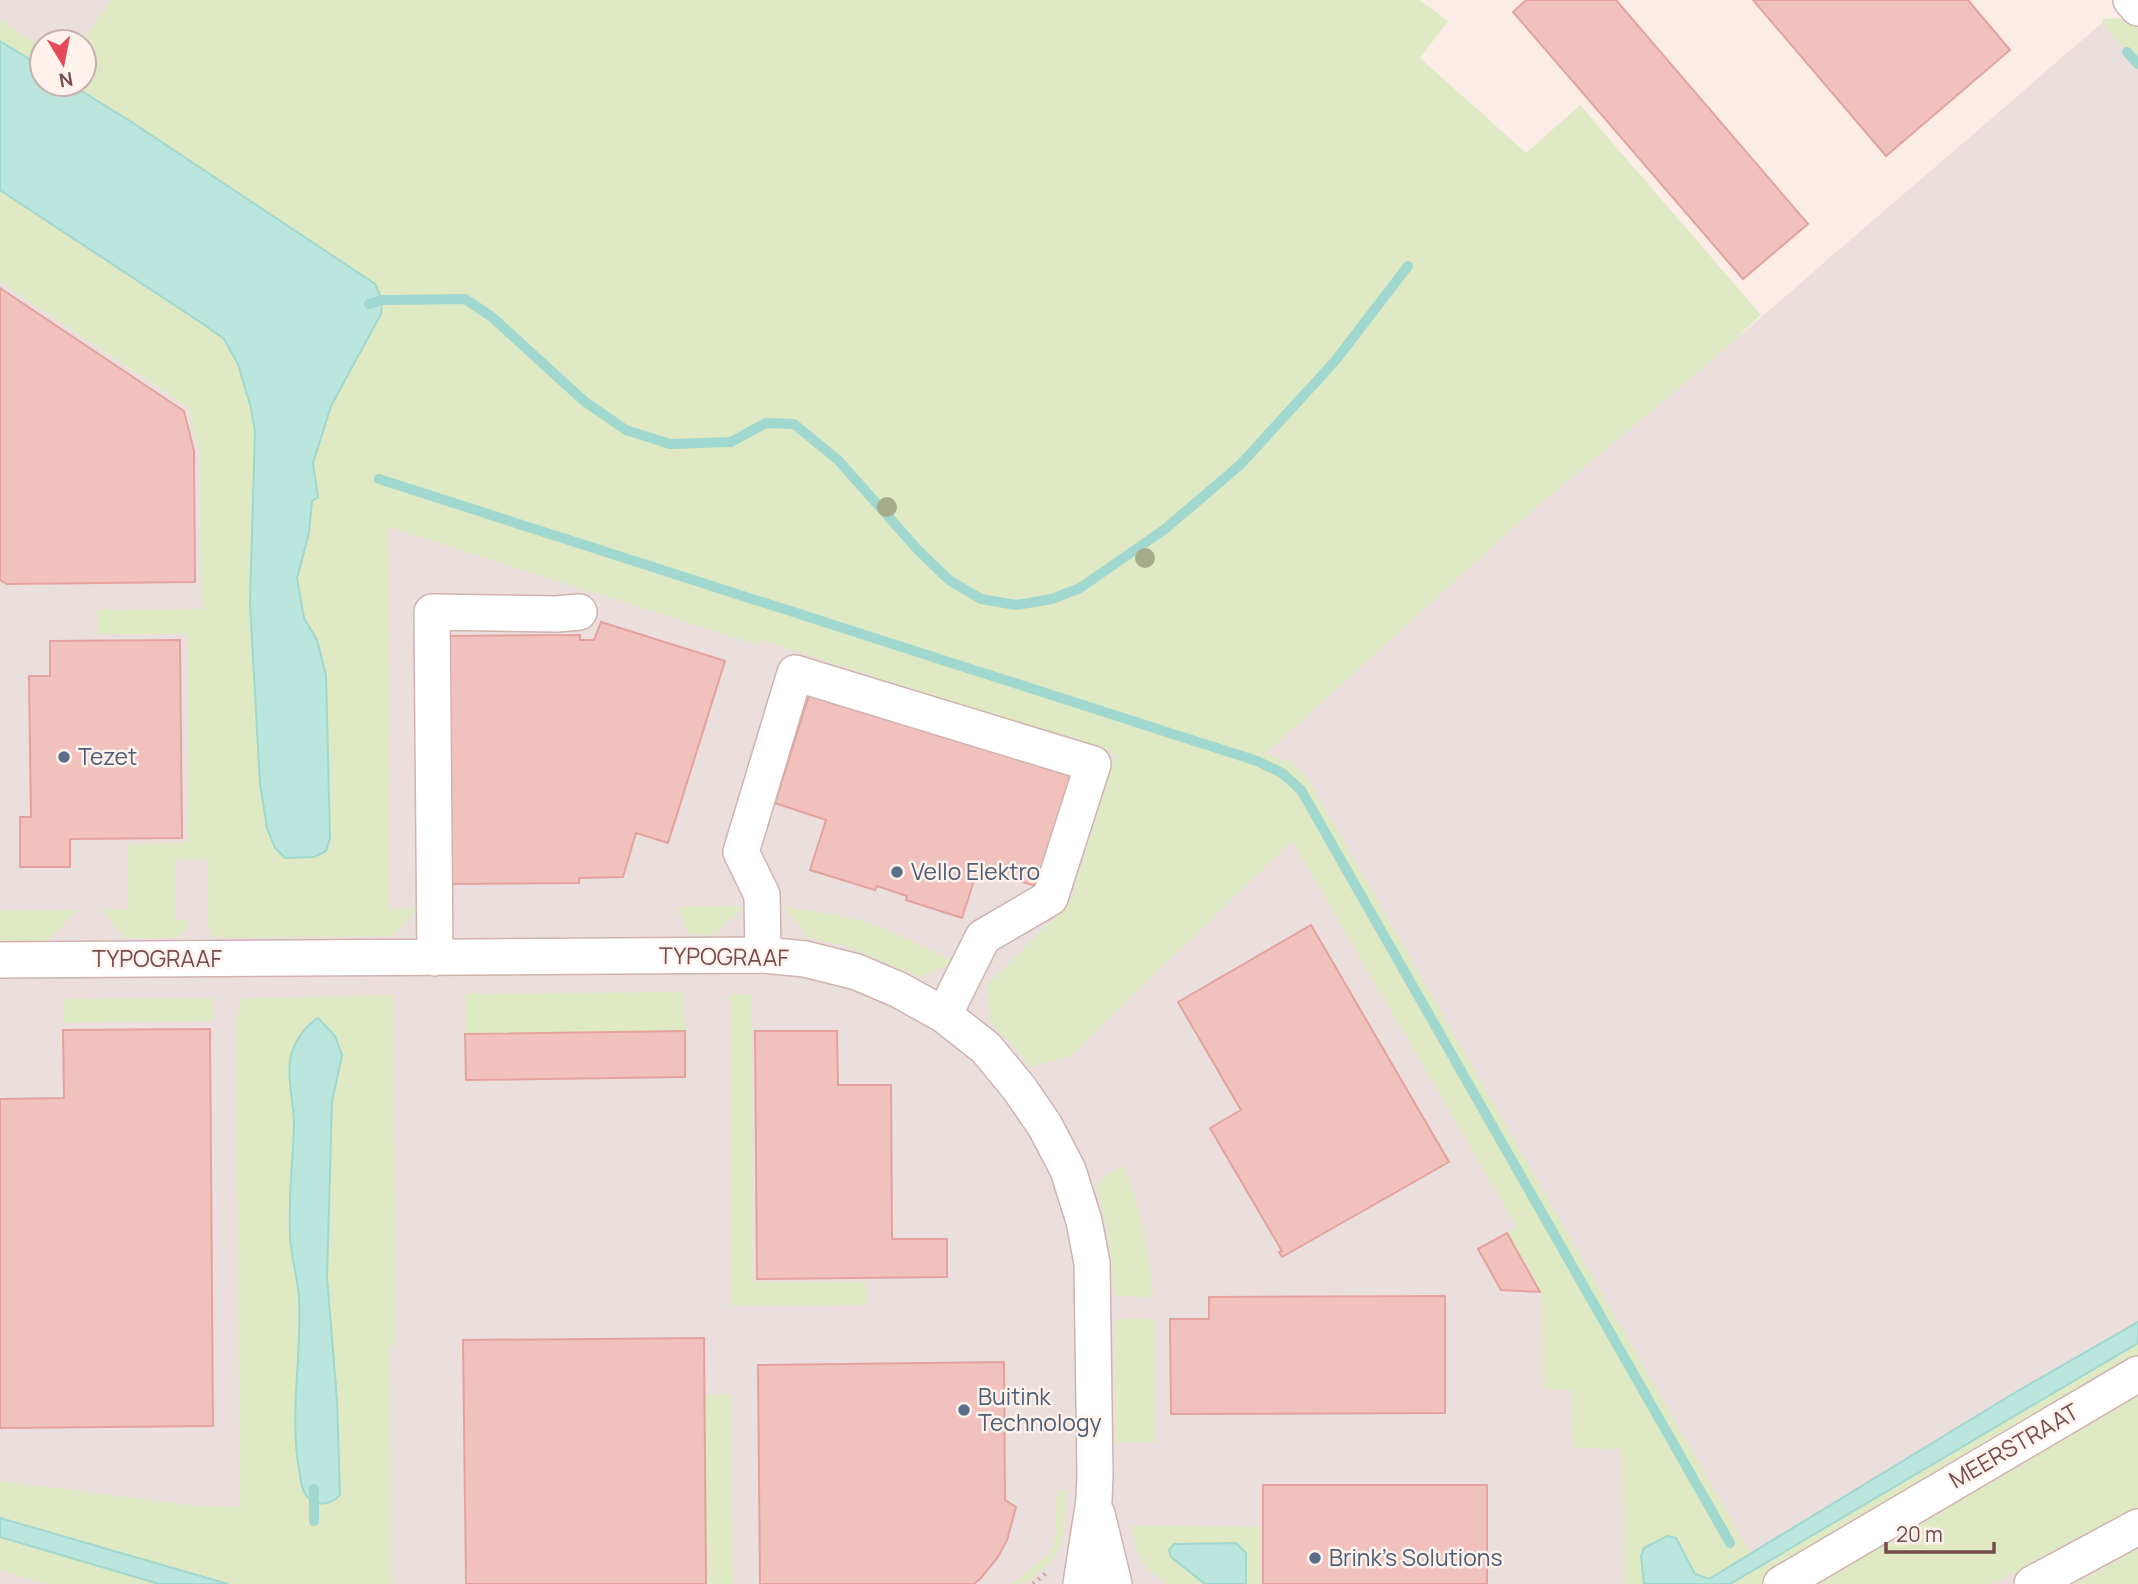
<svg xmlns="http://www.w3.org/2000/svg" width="2138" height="1584" font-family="Manrope,sans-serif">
	<rect width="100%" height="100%" fill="#fcece6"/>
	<!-- industrial -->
	<path fill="#eadfdd" d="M0,0H111L82,42H42V84L1717,355L2102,23L2138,64V1584H0Z"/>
	<!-- green -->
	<path fill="#dfeac4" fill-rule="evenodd" d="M111,0H1419L1448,21L1420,58L1526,153L1580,105L1761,315L1717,356L1533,510L1265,754L1289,761L1306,776L1751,1554L1709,1579L1695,1574L1676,1538L1641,1556L1644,1584H1624L1622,1449L1573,1448L1571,1390L1543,1389L1542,1294L1507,1233L1517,1227L1292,841L1069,1057L1031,1067L1011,1043L990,1023L987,985L1071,901L1115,755L761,640L758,645L388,527L390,909L419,908L393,936L220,938L212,936L207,924V860H175V920H188C186,929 185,934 175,938H124L101,909H128V844L188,843L187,634H97V610L201,609L199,449L188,407L0,282V190L206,326L224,339L238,364L246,386L255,431L250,603L260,784L267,828L317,640L304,618L297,578L309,533L312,501L318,497L313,463L331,406L381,314L382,300L70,84H84V42H82Z
		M2115,18L2132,21L2138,28V64L2102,23L2103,19Z
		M0,19L42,47V67L0,41Z
		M745,906L714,934L690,935L677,907Z
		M784,907C811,911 838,914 864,922C896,932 925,947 954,962L919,977L843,945L808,938Z
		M0,910H77L48,941L5,942L0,940Z
		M683,992L685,1031L465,1034V994Z
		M729,994L752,995L753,1282H866L867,1305L730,1306Z
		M393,995L396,1344L390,1346L391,1582L398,1584H228L0,1518V1481L196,1506L240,1507L235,1023L241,998ZM318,1018L335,1036L342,1055L332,1102L327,1277L337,1400L340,1495L303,1490L297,1451L295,1414L299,1369V1298L290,1236L294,1123L290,1061L298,1039L309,1024Z
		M213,998V1021L63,1023V999Z
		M1123,1165C1141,1208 1149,1250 1153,1297L1115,1296L1108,1230L1096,1184Z
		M1115,1319H1155V1443H1115Z
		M2138,1343V1365L1764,1584H1730Z
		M2138,1387V1507L2063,1549L1991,1584H1805Z
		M704,1395H731L733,1584H706Z
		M1057,1490L1066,1491C1063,1526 1070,1547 1041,1571C1031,1580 1026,1584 1012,1584L1047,1556L1054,1546Z
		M1131,1525L1259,1527L1261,1584H1246V1554L1236,1543L1174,1544L1171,1557L1205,1584H1167L1146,1568L1136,1549Z
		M0,1537L159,1584H49L0,1571Z
		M2138,1549V1584H2074Z"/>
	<!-- water -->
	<path fill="#bae6de" stroke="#a0d7ce" stroke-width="2" d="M0,41L42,67V84H70L130,121L375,284L382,300L381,314L331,406L313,463L318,497L312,501L309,533L297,578L304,618L317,640L326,675L330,838L326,851L314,857L285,858L275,848L267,828L260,784L250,603L255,431L251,408L238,364L224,339L206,326L0,190Z
		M318,1018L335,1036L342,1055L332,1102L327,1277L337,1400L340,1495C329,1507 309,1507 303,1489C300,1481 300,1471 298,1463C290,1409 302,1354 299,1299C298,1278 291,1257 290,1236C288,1199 293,1161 294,1125C294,1104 287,1081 290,1061C292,1044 304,1027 318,1018Z
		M2138,1322V1343L1730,1584H1644L1641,1556L1644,1548L1667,1536L1676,1538L1695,1574L1709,1579L2016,1392Z
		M0,1518L228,1584H159L0,1537Z
		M1236,1543L1246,1553V1584H1205L1171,1557L1169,1550L1174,1544Z"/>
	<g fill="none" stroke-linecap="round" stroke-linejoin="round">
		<!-- stream -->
		<path stroke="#a0d7ce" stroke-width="10" d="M2127,52L2138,64
			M369,304L382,300L465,299L492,317L584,401L626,430L670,444L731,442L766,423L794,424L838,460L918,550L949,580L981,599L1016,605L1052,599L1080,588L1165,529L1240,465L1335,361L1408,266
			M379,479L1257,761L1282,773L1301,790L1730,1543
			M314,1489V1521"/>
	</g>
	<!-- building -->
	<path fill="#f1c2bd" stroke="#e4a29e" stroke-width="2" d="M1526,0H1616L1808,224L1743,279L1513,12Z
		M1753,0H1968L2010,50L1886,156Z
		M0,288L184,411L194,451L195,582L7,584L0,580Z
		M601,622L725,661L668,843L636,833L623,877L579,878V883L450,884L448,636L580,635V640H594Z
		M180,640L182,838L70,839V867H20V817H31L29,676H50V641Z
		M811,689L1081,774L1045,889L978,868L962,918L906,900L907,896L877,886L875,890L810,870L826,820L775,803Z
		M1311,925L1449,1162L1282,1257L1279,1252L1282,1251L1210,1128L1241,1110L1178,1002Z
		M210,1029L213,1426L0,1428V1099L64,1098L63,1030Z
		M685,1031V1077L466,1080L465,1034Z
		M755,1031H837L838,1085H891L892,1239H947V1277L757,1279Z
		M1507,1233L1540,1292L1501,1290L1478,1249Z
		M1445,1296V1413L1171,1414L1170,1319H1209V1297Z
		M704,1338L706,1584H466L463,1340Z
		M1004,1362L1005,1500L1016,1507L1007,1540L998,1557L981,1578L974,1584H760L758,1365Z
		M1263,1485H1487V1584H1263Z"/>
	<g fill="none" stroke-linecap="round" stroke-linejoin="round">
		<!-- minor casing -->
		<g stroke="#d0b3af" stroke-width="38">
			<path id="minor" d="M2131,0L2138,8
				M763,955L762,895L741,852L795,673L1093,764L1050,898L983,937L944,1015
				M435,958L432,612L557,614L579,612
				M0,960L763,955L805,959L857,972L899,990L944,1015L986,1048L1019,1088L1045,1126L1068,1170L1084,1221L1092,1263L1095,1475L1094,1500L1081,1584
				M1097,1514L1114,1584
				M1781,1584L2138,1374
				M2032,1584L2138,1527"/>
		</g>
		<!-- path -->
		<path stroke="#d6a4a0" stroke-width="4.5" stroke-dasharray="2 5" stroke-linecap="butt" d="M1033,1584L1046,1573"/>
		<!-- minor -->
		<use href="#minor" stroke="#fff" stroke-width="35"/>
	</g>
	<!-- trees -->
	<g fill="#a6ab8b">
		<circle cx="887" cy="507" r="10"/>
		<circle cx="1145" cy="558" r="10"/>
	</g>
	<!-- markers -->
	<g fill="#5c6f8a" stroke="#fff1ec" stroke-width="2.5">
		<circle cx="64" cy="757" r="7"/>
		<circle cx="897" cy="872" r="7"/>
		<circle cx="964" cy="1410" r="7"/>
		<circle cx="1315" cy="1558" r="7"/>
	</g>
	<g text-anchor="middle" stroke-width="5" stroke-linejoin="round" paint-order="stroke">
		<!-- service labels -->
		<g font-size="23" fill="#4e5e75" stroke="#fff1ec" text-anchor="start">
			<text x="78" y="765">Tezet</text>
			<text x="911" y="880">Vello Elektro</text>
			<text x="978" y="1405">Buitink<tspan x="978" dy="26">Technology</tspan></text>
			<text x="1329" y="1566">Brink's Solutions</text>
		</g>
		<!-- street labels -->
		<g font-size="23" fill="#754c4b" stroke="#fff1ec">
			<text transform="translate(724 957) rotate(1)" y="8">TYPOGRAAF</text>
			<text x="157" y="967">TYPOGRAAF</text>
			<text transform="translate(2014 1446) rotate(-30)" y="8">MEERSTRAAT</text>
		</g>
	</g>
	<!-- north arrow -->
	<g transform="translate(63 63) rotate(170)"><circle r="33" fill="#fff1ec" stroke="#c8afac" stroke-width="2"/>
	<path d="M0-5L12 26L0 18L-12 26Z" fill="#e54c5a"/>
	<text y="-10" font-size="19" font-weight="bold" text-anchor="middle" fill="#754c4b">N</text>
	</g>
	<!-- scale -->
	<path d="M1886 1542v10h108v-10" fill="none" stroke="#754c4b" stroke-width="3.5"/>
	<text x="1896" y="1542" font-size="21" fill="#754c4b" stroke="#fff1ec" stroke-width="5" paint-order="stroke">20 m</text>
</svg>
